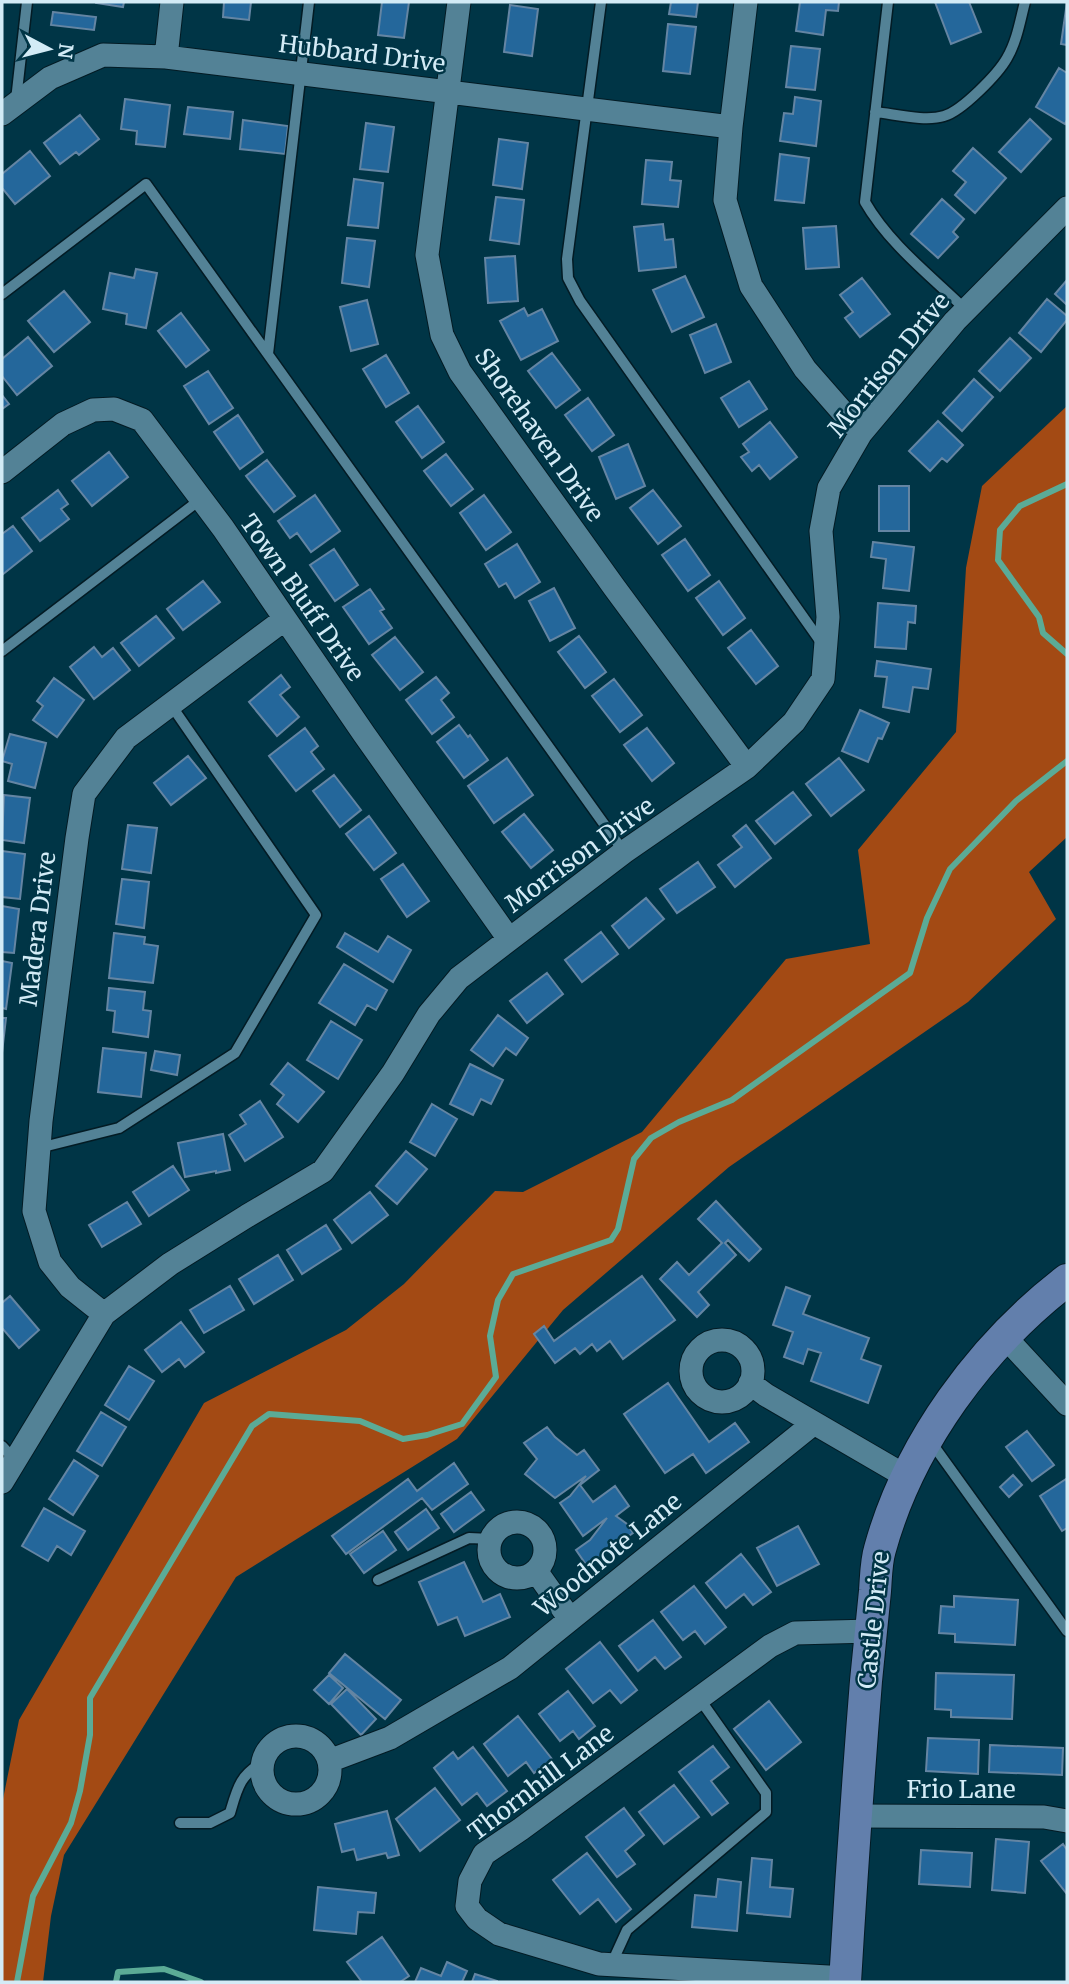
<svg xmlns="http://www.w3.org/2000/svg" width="1069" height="1984" font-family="Merriweather,serif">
	<rect width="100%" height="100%" fill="#003546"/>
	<!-- forest -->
	<path fill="#a34a14" d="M1067,406V837L1029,872L1056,919L968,1002L729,1167L563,1310L457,1439L236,1577L64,1855L51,1916L43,1982H2V1804L19,1720L204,1403L346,1330L404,1284L495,1191L523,1192L642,1132L786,959L870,944L858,850L956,732L966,568L982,486Z"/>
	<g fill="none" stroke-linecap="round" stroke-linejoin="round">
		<!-- stream -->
		<path stroke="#5bab96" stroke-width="6" d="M1067,484L1020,506L1000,530L998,560L1039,617L1043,633L1067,654
			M17,1982L33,1896L71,1823L80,1791L90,1735V1698L252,1426L269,1414L360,1421L403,1439L427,1435L462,1424L496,1377L490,1336L498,1300L513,1274L611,1240L618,1229L634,1159L651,1138L679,1122L732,1100L910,973L927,918L950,869L1016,801L1067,761
			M116,1982L118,1972L164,1969L201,1982"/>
	</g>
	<!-- building -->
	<path fill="#24679b" stroke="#6485a3" stroke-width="2" d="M96,2H124L123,7L96,3Z
		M224,2H251L249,20L223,17Z
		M382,2H409L404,38L378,35Z
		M671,2H698L696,17L669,14Z
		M800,2H839L838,11L826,10L823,35L796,31Z
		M935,2H969L981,32L951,44Z
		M1067,2V45L1061,44Z
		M510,5L538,9L532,56L504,52Z
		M53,12L96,17L94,30L51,25Z
		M668,24L696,27L690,74L663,71Z
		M791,46L820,49L815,90L786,87Z
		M1059,68L1067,73V120L1065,124L1036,107Z
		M795,97L821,101L816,146L780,141L784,113L793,114Z
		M125,99L170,105L165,147L136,144L137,131L121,129Z
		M188,107L233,112L230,139L184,134Z
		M80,115L99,139L79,155L76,152L60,164L44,143Z
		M1030,119L1051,139L1021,172L999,152Z
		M243,120L288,126L285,154L240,149Z
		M366,123L394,127L388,172L360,169Z
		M499,139L528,143L522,189L493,185Z
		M973,148L1006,178L975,213L955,195L966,182L953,171Z
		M30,151L50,176L15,204L2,188V174Z
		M780,154L809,158L804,203L775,200Z
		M646,160L672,162L670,180L681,181L678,207L642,204Z
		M354,179L383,183L378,228L348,225Z
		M496,197L524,200L519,244L490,240Z
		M942,199L964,219L953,232L958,237L938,258L911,234Z
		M663,224L665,240L673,239L676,267L639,271L634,227Z
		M836,226L839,267L806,269L803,228Z
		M347,238L375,241L369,287L342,283Z
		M515,256L518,301L488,303L485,258Z
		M136,269L157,273L146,328L126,324L127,314L103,309L110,273L134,278Z
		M685,276L704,317L672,332L653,290Z
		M862,278L890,314L860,337L845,318L853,312L840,295Z
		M1067,280V305L1055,294Z
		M64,291L90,322L54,352L28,321Z
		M1047,299L1067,316V320L1041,352L1019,333Z
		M367,300L378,344L351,351L340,307Z
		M524,308L528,316L542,309L558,341L521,360L500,321Z
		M181,313L209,350L186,367L158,331Z
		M716,324L731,362L705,373L690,335Z
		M28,337L52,366L17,395L2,376V359Z
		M1010,338L1031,358L1000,391L979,371Z
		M552,353L580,390L556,408L528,371Z
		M386,355L409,393L386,407L363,369Z
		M208,371L233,408L209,424L184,386Z
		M974,379L993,397L962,431L943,413Z
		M749,381L767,409L739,427L721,398Z
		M2,395L9,404L2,409Z
		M588,398L614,435L592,451L565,415Z
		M418,406L444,442L422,458L396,422Z
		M238,415L263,452L240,469L214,432Z
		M938,421L963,445L947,462L942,458L930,471L909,451Z
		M770,422L797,457L770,479L759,465L752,471L741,457L749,452L743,444Z
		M628,444L645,486L616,499L599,457Z
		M109,452L128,477L92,506L72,481Z
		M446,454L473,489L451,506L424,471Z
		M267,460L295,496L274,512L246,476Z
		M879,486H909V531H879Z
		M58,490L68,504L61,509L69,519L40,541L22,518Z
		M653,490L681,526L658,544L630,508Z
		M315,495L340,531L311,552L297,533L290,538L278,521Z
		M484,495L511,532L486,550L460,513Z
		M13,526L32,551L2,575V534Z
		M685,539L710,575L688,591L662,555Z
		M873,542L914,547L909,591L883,588L886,559L871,557Z
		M517,544L540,582L515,598L506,583L499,587L485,564Z
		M334,549L358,585L335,601L310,565Z
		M203,581L220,602L183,630L167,609Z
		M719,581L745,618L723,635L696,598Z
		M554,588L575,628L550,641L529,601Z
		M370,589L384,609L380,611L392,628L369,644L343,607Z
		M878,603L916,606L915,623L908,622L906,649L875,647Z
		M156,616L174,638L139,666L121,643Z
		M751,630L778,666L756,684L728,648Z
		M579,636L606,672L585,688L558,652Z
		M395,637L423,672L400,690L372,655Z
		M94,647L102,657L113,648L130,670L94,699L70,667Z
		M877,661L931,669L928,689L913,687L909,712L883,707L887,677L875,676Z
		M281,675L290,687L280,695L299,717L277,736L249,702Z
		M436,677L449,693L441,700L454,717L432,734L406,700Z
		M54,678L84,700L57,737L33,720L43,706L37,701Z
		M614,679L642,715L620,732L592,696Z
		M860,710L889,723L882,739L878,738L868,762L842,751Z
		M459,725L468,737L470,735L488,760L464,778L437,742Z
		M305,728L318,746L311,752L324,769L296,791L269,756Z
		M647,728L674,763L652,781L624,745Z
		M10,734L46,743L35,788L8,781L12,764L2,761Z
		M188,756L206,778L171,805L154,783Z
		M507,758L533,795L494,823L468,786Z
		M839,758L864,790L831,816L806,784Z
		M334,775L361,810L340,827L313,791Z
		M793,792L811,815L775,844L756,821Z
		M4,795L30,798L24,843L2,840Z
		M524,814L553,850L531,868L502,832Z
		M369,816L396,853L374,870L346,834Z
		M128,825L157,828L151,873L122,869Z
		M746,825L771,858L735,887L718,865L742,847L733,836Z
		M2,851L25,854L20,899L2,897Z
		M698,862L715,887L677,913L660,889Z
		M403,864L429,901L407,917L381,879Z
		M122,879L149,882L144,928L116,924Z
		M646,898L664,919L629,948L612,926Z
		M2,906L19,909L14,953L2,952Z
		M601,932L618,954L582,982L565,960Z
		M114,933L145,937L144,944L158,946L153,983L109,978Z
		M345,933L378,952L388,936L411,950L393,982L337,947Z
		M2,961L12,963L6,1009L2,1008Z
		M344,964L387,990L376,1010L367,1005L355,1025L319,1003Z
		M547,973L563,994L527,1023L510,1001Z
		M109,988L145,992L143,1010L151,1011L148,1037L113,1032L115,1011L107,1010Z
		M498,1015L528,1038L516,1055L506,1048L493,1066L471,1050Z
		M2,1018H6L2,1053Z
		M331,1021L362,1040L338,1079L307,1060Z
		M103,1048L146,1053L141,1097L98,1092Z
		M155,1051L180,1055L177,1075L151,1070Z
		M288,1063L324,1092L298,1122L277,1104L284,1095L271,1084Z
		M470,1064L503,1080L491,1104L481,1099L473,1115L450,1104Z
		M260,1101L283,1137L245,1161L229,1135L246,1124L240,1115Z
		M432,1104L457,1119L435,1156L410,1142Z
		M223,1134L230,1170L216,1173V1171L185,1177L178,1143Z
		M406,1151L427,1169L397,1204L376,1186Z
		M173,1166L189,1190L149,1216L133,1192Z
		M370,1192L388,1215L352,1243L334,1220Z
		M716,1201L761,1249L749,1261L728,1240L725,1243L736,1255L698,1292L709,1305L697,1317L660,1279L677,1262L689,1275L722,1243L698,1219Z
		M127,1202L141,1224L102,1247L89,1225Z
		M326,1225L341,1249L302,1274L287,1250Z
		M278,1255L293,1280L254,1304L239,1279Z
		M642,1276L675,1320L623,1359L610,1341L597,1351L592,1344L580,1354L575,1348L555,1363L534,1334L544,1326L554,1341Z
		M230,1286L244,1310L204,1333L190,1310Z
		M786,1287L810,1296L803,1314L869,1338L861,1359L881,1366L868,1403L811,1381L821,1353L808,1349L803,1364L784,1357L793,1332L773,1325Z
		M10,1296L39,1330L19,1348L2,1328V1303Z
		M181,1322L204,1352L185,1367L179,1359L162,1372L145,1350Z
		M129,1366L154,1381L129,1420L105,1405Z
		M668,1383L709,1442L735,1423L749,1442L706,1473L693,1454L665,1473L624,1414Z
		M101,1412L126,1427L102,1466L77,1451Z
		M547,1427L555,1437L577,1455L584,1450L599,1470L580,1485L593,1502L615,1486L629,1506L616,1516L627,1524L633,1533L587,1566L576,1550L590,1540L607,1518L583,1536L560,1503L570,1496L586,1476L555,1498L525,1474L537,1459L524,1443Z
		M1027,1431L1054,1465L1032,1481L1006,1447Z
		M74,1460L98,1476L73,1515L49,1499Z
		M454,1463L468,1484L432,1510L422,1498L346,1554L332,1536L408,1479L417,1491Z
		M1013,1475L1022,1485L1009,1497L1000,1487Z
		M1066,1479L1067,1482V1528L1062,1531L1040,1496Z
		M471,1492L484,1510L454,1532L441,1514Z
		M44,1508L85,1531L71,1555L57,1546L48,1561L22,1546Z
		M426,1509L439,1528L408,1550L395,1532Z
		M798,1526L819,1564L777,1586L757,1548Z
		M383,1531L396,1550L364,1573L350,1554Z
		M741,1554L771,1592L753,1605L744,1594L726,1608L706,1583Z
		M464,1562L483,1602L500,1594L510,1617L465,1636L457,1617L438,1625L419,1582Z
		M694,1586L726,1627L705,1644L695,1631L683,1640L661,1612Z
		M954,1596L1018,1600L1015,1645L955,1642V1634L939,1633L941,1606L954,1607Z
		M653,1620L681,1657L665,1669L655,1657L638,1671L619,1646Z
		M600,1642L637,1690L621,1703L610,1690L593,1703L566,1669Z
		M345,1654L401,1700L385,1719L329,1673Z
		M936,1673L1014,1675L1012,1719L951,1717V1710L935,1709Z
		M329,1675L343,1688L329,1704L314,1690Z
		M347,1689L376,1719L361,1735L331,1704Z
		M568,1691L595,1726L579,1739L573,1731L560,1741L539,1714Z
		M769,1701L801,1742L766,1770L734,1729Z
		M518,1716L552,1759L534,1773L526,1762L508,1776L484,1744Z
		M928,1738L979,1740L978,1774L926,1771Z
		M990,1745L1063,1748L1062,1775L989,1772Z
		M713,1746L729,1767L711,1781L728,1803L712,1815L679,1772Z
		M473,1747L507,1791L487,1806L477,1793L462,1805L434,1768L453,1752L458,1759Z
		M674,1785L699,1817L664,1844L639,1812Z
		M435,1788L460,1820L420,1851L396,1819Z
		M624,1808L644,1835L625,1851L635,1864L617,1877L586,1837Z
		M387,1811L399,1855L388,1858L386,1853L357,1860L354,1849L342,1852L335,1824Z
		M996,1839L1029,1842L1025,1893L992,1890Z
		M1063,1844L1067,1850V1894L1041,1861Z
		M921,1850L972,1853L970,1887L919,1884Z
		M587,1853L631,1909L616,1922L598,1899L580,1914L553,1880Z
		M752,1858L772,1860L770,1887L793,1889L790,1917L747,1913Z
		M718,1879L741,1882L737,1931L692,1927L695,1895L716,1897Z
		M318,1887L376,1893L374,1913L358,1912L356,1934L314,1930Z
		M382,1937L409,1976L400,1982H362L347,1962Z
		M447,1962L467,1971L462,1982H415L421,1968L441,1976Z
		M475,1974L497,1981V1982H472Z"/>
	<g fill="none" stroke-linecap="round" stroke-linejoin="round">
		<!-- lane casing -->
		<g stroke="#031b24" stroke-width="13">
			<path id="lane" d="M601,2L567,259L568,278L580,301L823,645
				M888,2L865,202C889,244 931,276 966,310
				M16,100L27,2
				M875,112C895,114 925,122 944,116C962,111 998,74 1007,58C1017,41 1020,21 1025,2
				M2,294L146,184L624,852
				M268,354L309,2
				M2,651L201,499
				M39,1148L119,1128L235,1053L316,915L171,705
				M931,1442L1067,1631
				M2,1446L15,1460
				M378,1580L469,1538L491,1539
				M180,1823H210L230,1813C237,1789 240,1774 264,1762
				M611,1965L627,1930L766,1812V1793L699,1698"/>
		</g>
		<!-- street casing -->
		<g stroke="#031b24" stroke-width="25">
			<path id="street" d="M459,2L427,255L442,335L460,372L614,587L747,767
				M746,2L731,127L725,200L751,286L805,369L861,433
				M166,57L172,2
				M2,114L50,78L103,55L166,57L731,127
				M2,472L63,424L93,410L114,409L142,420L223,528L364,734L509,939
				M104,1314L70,1287L50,1262L34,1211L41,1121L77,838L84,794L126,738L285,619
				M1005,1337L1067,1404
				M691 1371a31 31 0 1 1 62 0a31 31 0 1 1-62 0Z
				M750,1383L766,1395L907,1477
				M2,1482L104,1314L170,1264L247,1216L323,1171L393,1073L429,1014L459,978L624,852L747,767L794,722L823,679L828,617L821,531L829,488L861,433L955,321L1067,208
				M489 1550a28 28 0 1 1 56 0a28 28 0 1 1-56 0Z
				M536,1571L570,1619
				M262 1770a34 34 0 1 1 68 0a34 34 0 1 1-68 0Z
				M329,1761L390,1738L510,1668L814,1423
				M855,1816L1044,1817L1067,1821
				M846,1978L599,1964L499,1934L477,1919L467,1906L470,1881L484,1854L521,1829L770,1646L795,1633L871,1631"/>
		</g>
		<!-- secondary casing -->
		<g stroke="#031b24" stroke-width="34">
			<path id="secondary" d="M845,1982C851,1882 858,1781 866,1681C869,1651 872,1621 875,1591C876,1578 876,1562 880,1549C909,1444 981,1346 1067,1280"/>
		</g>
		<!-- lane -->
		<use href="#lane" stroke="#538296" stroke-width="10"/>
		<!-- street -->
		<use href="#street" stroke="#538296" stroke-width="23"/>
		<!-- secondary -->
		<use href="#secondary" stroke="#627fac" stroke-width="32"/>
	</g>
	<g text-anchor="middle" stroke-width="5" stroke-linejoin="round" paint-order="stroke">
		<!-- street labels -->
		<g font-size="24" fill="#d3ebf6" stroke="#003546">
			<text transform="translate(362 54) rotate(7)" y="8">Hubbard Drive</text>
			<text transform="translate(889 365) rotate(-51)" y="8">Morrison Drive</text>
			<text transform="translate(539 435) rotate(55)" y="8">Shorehaven Drive</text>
			<text transform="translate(302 598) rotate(55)" y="8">Town Bluff Drive</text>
			<text transform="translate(580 855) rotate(-36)" y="8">Morrison Drive</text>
			<text transform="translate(38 929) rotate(-83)" y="8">Madera Drive</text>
			<text transform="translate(608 1555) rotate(-39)" y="8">Woodnote Lane</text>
			<text transform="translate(874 1620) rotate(-84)" y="8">Castle Drive</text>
			<text transform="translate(541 1783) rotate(-37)" y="8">Thornhill Lane</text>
			<text x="961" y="1798">Frio Lane</text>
		</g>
	</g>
	<!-- border -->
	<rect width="1069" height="1984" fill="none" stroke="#d3ebf6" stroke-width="7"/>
	<!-- north arrow -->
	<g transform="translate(49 49) rotate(97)" stroke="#003546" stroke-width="5" paint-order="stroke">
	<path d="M0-5L12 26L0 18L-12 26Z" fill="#d3ebf6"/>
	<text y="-10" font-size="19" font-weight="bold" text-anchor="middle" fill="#d3ebf6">N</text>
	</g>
</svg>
